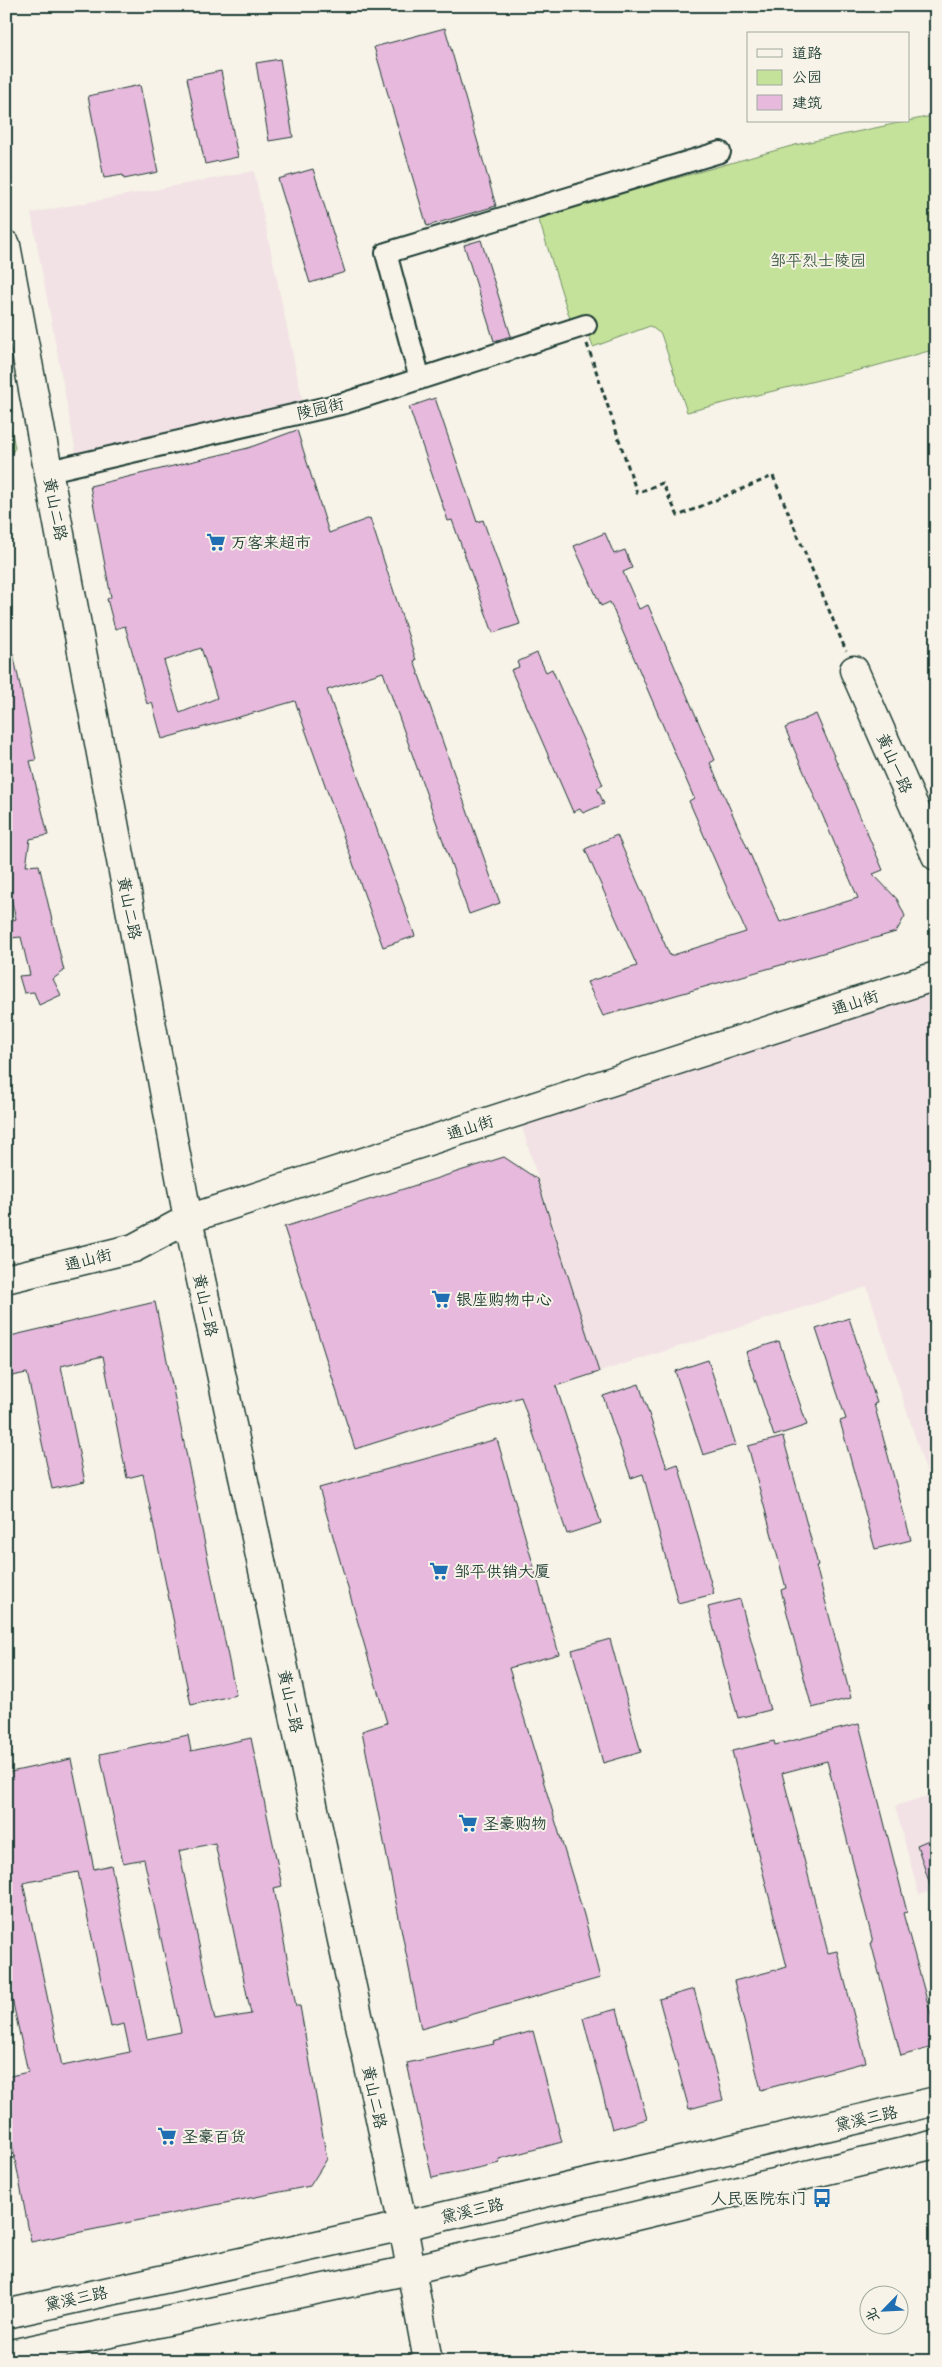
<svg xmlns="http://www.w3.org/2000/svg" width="942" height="2367" font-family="Delius,'LXGW WenKai TC',sans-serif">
	<rect width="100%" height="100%" fill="#f7f3e8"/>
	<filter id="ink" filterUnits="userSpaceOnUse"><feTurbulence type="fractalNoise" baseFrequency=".02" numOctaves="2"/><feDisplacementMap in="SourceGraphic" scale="10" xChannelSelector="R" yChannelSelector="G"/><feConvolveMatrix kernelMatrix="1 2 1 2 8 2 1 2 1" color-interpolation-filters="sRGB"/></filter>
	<g filter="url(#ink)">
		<!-- built -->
		<path fill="#f2e2e5" d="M254,171L303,403L261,415L76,453L31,213Z
			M936,984V1502L867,1287L599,1372L520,1121Z
			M936,1793V1890L919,1895L895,1806Z"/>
		<!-- green -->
		<path fill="#c5e29a" stroke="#729067" d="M936,115V349L868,368L687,412L661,334L650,326L593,347L586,325L571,322L538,217L795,145Z
			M6,402L15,448L6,462Z"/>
		<!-- building -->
		<path fill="#e6b9dd" stroke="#1f3d34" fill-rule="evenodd" d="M445,28L496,206L427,226L374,47Z
			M280,59L293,137L269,141L256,63Z
			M221,71L238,157L205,164L187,78Z
			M140,85L158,172L124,179L123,175L104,178L88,96Z
			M313,169L345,272L310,283L278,179Z
			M481,240L511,336L494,341L464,245Z
			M435,398L477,522L483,520L520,624L493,633L452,520L448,521L409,407Z
			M297,430L329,533L370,518L416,660L414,661L500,903L469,914L383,672L327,690L415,936L383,947L295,701L162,739L152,702L147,704L125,626L115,629L107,599L111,597L90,486L248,448ZM201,648L217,698L180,713L164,661Z
			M605,533L614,554L625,550L632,568L623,572L639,609L648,605L715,760L710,763L780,922L858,898L785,728L816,714L883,870L873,874L897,899L905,916L896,932L603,1016L587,982L637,966L585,849L617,835L670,956L746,932L689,801L694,798L610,602L601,606L574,546Z
			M13,653L36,760L30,761L48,835L30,839L26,866L39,865L64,971L53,979L61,995L39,1005L34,992L24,993L19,976L30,975L21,937L11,938L7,922L16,919L6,878V654Z
			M537,653L546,672L552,669L603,785L597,788L604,804L583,813L580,809L573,812L511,670L519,667L517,662Z
			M504,1157L537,1179L599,1372L556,1386L601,1523L567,1534L521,1397L355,1449L284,1227Z
			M155,1302L236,1695L191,1705L143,1474L127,1478L103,1356L61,1366L85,1482L52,1489L27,1373L6,1377V1337Z
			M849,1318L877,1403L874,1404L911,1540L875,1549L840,1421L846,1419L816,1329Z
			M779,1341L807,1425L774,1436L746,1352Z
			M708,1360L736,1445L703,1455L675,1371Z
			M639,1384L667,1468L678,1464L714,1594L678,1603L643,1474L631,1478L603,1396Z
			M783,1437L818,1565L816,1566L851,1698L812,1708L781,1590L786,1588L748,1446Z
			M497,1439L559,1654L509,1668L584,1915L600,1978L421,2029L362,1731L387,1723L319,1488Z
			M740,1599L770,1710L738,1718L708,1607Z
			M610,1639L641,1752L603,1763L572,1650Z
			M859,1724L907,1912L903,1913L936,2033V2046L901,2056L871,1943L873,1942L827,1761L782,1773L828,1953L837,1951L866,2062L761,2090L734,1981L787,1967L732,1751L774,1741L775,1745Z
			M188,1735L191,1751L251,1738L282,1886L274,1888L296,2006H300L327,2159L310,2186L31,2242L6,2112V2077L28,2072L6,1971V1773L71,1759L94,1869L111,1865L147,2039L181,2032L144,1859L123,1863L100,1754ZM215,1843L251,2014L215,2020L179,1851ZM78,1872L111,2027L124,2024L130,2052L62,2066L23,1883Z
			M936,1837V1893L933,1894L917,1845Z
			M694,1989L723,2100L689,2109L659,1999Z
			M617,2009L647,2119L612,2129L583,2018Z
			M533,2031L562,2142L499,2159L500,2163L432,2178L407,2063L494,2044L493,2042Z"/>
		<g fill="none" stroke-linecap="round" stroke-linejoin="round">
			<!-- street casing -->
			<g stroke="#1f3d34" stroke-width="24">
				<path id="street" d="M420,379L386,253L720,152
					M49,471L345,403L586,325"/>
			</g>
			<!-- secondary casing -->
			<g stroke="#1f3d34" stroke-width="31">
				<path id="secondary" d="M6,245L188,1219L403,2226L428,2361
					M854,670L936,856
					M6,1279L134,1248L188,1219L936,976"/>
			</g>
			<!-- primary casing -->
			<g stroke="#1f3d34" stroke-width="31">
				<path id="primary" d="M6,2314L403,2226L936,2101
					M6,2355L410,2270L936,2144"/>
			</g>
			<!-- path -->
			<path stroke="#1f3d34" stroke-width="3" stroke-dasharray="5 4" stroke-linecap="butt" d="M587,344L637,493L662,483L678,516L773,476L846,651"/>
			<!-- street -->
			<use href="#street" stroke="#f7f3e8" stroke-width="20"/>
			<!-- secondary -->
			<use href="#secondary" stroke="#f7f3e8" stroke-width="28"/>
			<!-- primary -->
			<use href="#primary" stroke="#f7f3e8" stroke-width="28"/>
		</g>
	</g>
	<!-- icons -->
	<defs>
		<g id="supermarket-bare" transform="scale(1.5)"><path d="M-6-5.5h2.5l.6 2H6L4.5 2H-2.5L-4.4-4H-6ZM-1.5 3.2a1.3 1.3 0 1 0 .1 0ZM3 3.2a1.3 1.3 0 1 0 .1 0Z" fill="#1f6fb2" stroke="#f7f3e8" stroke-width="2.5" paint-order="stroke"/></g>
		<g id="bus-bare" transform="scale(1.5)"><path d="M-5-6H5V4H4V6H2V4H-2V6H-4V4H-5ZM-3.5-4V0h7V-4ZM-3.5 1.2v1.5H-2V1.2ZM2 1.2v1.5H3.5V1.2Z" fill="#1f6fb2" stroke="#f7f3e8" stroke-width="2.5" paint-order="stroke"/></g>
	</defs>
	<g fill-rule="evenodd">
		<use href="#supermarket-bare" x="216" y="542"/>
		<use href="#supermarket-bare" x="441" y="1299"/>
		<use href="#supermarket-bare" x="439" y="1571"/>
		<use href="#supermarket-bare" x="468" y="1823"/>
		<use href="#supermarket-bare" x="167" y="2136"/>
		<use href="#bus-bare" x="822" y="2198"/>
	</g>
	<g text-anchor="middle" stroke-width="4" stroke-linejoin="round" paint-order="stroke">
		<!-- park labels -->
		<g font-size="16" fill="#405e48" stroke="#f7f3e8">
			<text x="818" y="266">邹平烈士陵园</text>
		</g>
		<!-- street labels -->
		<g font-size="16" fill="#1f3d34" stroke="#f7f3e8">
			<text transform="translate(320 408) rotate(-13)" y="6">陵园街</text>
			<text transform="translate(56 509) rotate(79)" y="6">黄山二路</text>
			<text transform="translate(895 763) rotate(66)" y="6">黄山一路</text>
			<text transform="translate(130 908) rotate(79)" y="6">黄山二路</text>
			<text transform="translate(855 1002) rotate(-18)" y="6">通山街</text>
			<text transform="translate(470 1127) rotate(-18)" y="6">通山街</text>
			<text transform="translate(88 1259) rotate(-14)" y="6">通山街</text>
			<text transform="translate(206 1305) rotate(78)" y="6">黄山二路</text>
			<text transform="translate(291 1701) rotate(78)" y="6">黄山二路</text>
			<text transform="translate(375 2097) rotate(78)" y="6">黄山二路</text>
			<text transform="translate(866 2118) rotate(-13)" y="6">黛溪三路</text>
			<text transform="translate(472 2210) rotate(-13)" y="6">黛溪三路</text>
			<text transform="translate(76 2298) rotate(-12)" y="6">黛溪三路</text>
		</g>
		<!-- poi labels -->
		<g font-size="16" fill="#1f3d34" stroke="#f7f3e8" text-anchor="start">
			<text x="231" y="548">万客来超市</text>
			<text x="456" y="1305">银座购物中心</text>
			<text x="454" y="1577">邹平供销大厦</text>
			<text x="483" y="1829">圣豪购物</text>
			<text x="182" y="2142">圣豪百货</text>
			<text x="807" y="2204" text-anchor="end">人民医院东门</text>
		</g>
	</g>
	<!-- margin -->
	<rect width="942" height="2367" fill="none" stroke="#f7f3e8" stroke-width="25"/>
	<rect x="12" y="12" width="917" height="2342" fill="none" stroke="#1f3d34" stroke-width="2" filter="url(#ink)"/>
	<!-- legend -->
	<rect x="747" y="32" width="162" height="90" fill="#f7f3e8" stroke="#a1aaa0"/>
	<rect x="757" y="49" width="25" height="8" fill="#f7f3e8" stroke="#a1aaa0"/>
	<text x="792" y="58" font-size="15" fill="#1f3d34">道路</text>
	<rect x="757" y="70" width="25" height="15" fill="#c5e29a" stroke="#a1aaa0"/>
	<text x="792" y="82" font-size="15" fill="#1f3d34">公园</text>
	<rect x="757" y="95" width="25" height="15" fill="#e6b9dd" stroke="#a1aaa0"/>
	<text x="792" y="108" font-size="15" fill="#1f3d34">建筑</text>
	<!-- north arrow -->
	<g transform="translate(884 2310) rotate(246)"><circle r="24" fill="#f7f3e8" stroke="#a1aaa0"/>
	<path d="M0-4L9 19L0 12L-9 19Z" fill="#1f6fb2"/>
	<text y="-8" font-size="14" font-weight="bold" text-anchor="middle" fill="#1f3d34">北</text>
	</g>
</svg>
